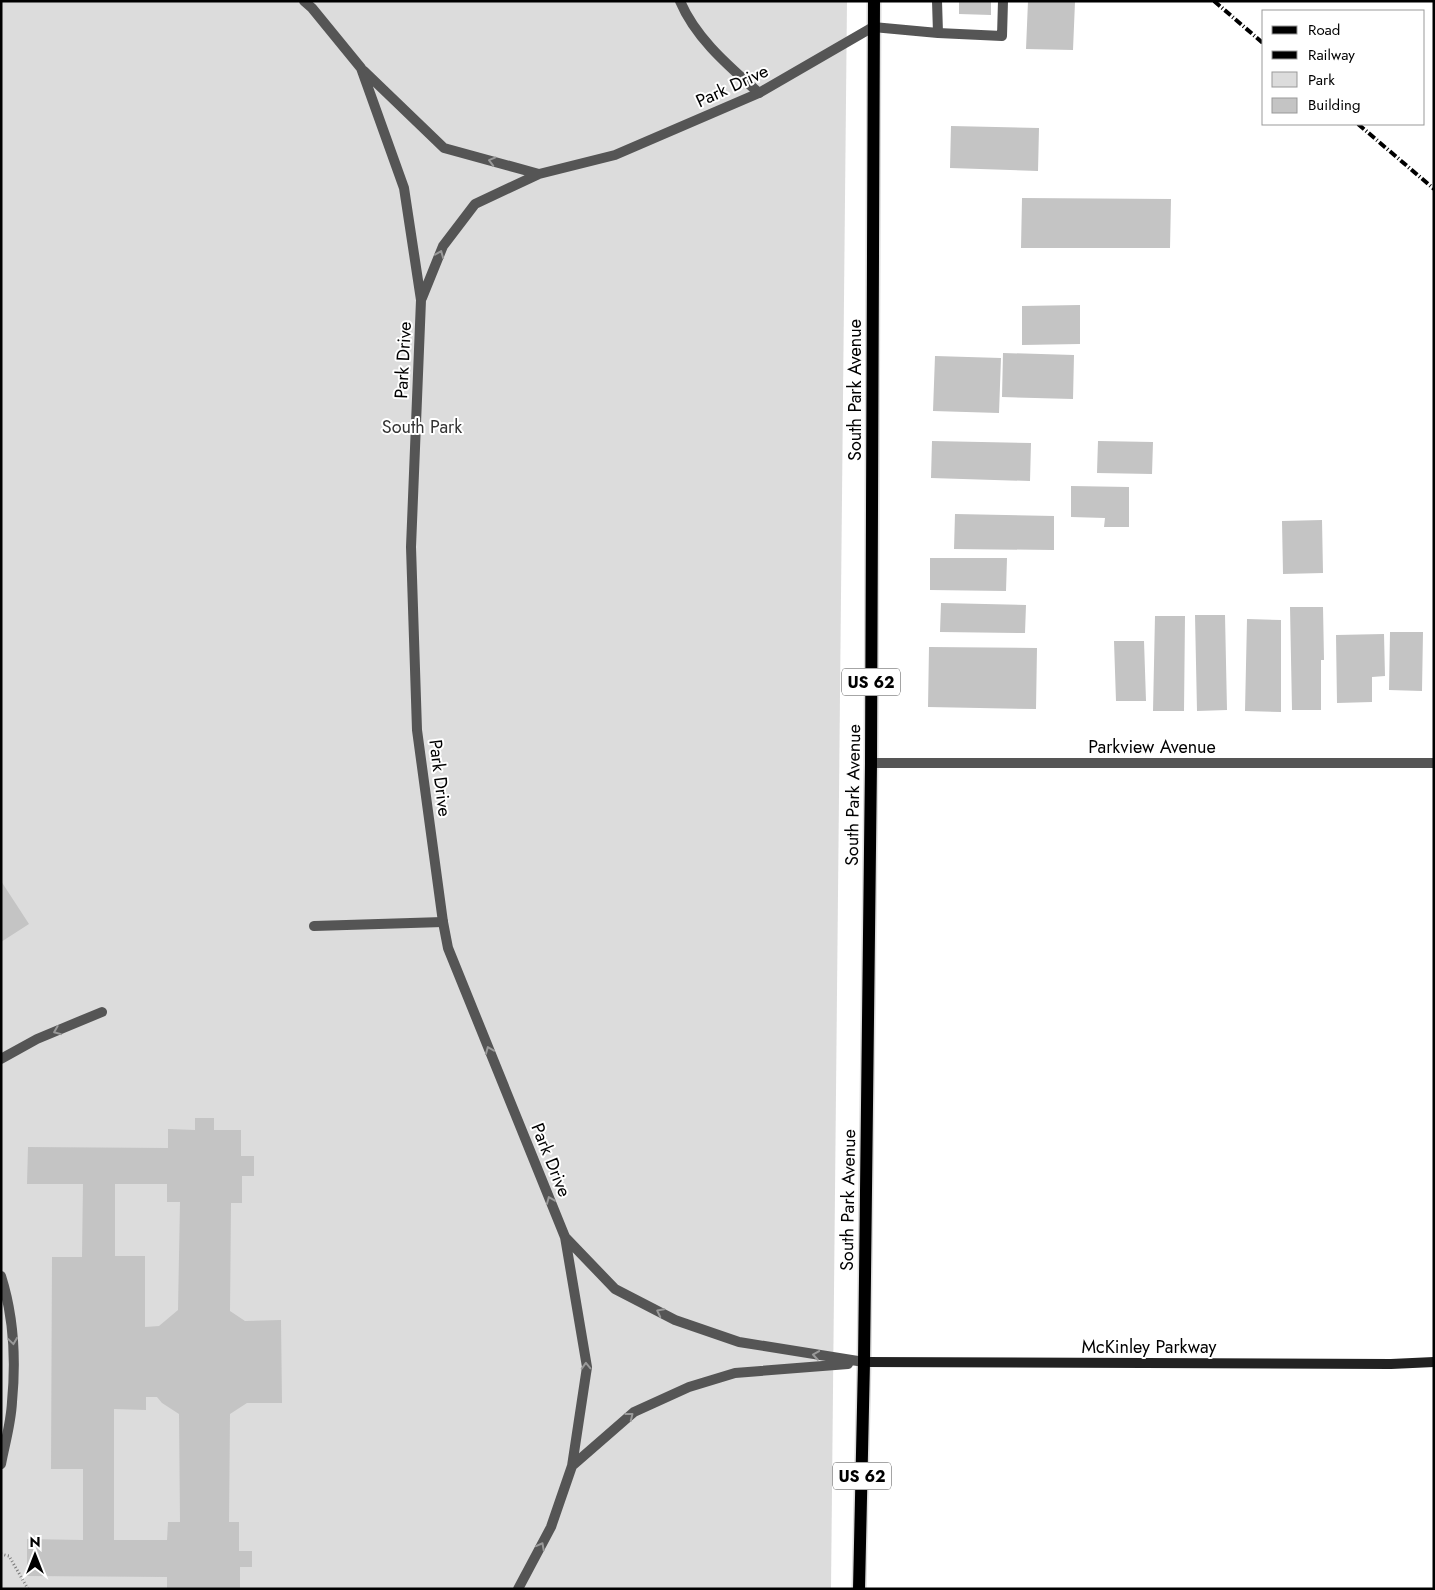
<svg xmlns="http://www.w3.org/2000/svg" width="1435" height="1590" font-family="Jost,sans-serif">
	<rect width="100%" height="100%" fill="#fff"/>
	<!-- green -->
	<path fill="#dcdcdc" d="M1,1H847L831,1589H1Z"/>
	<!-- building -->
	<path fill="#c4c4c4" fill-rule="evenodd" d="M959,1H991V15L959,14Z
		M1028,1L1075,2L1073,50L1026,49Z
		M951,126L1039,128L1038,171L950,168Z
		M1022,198L1171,199L1170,248H1021Z
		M1080,305V344L1022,345V306Z
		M1003,353L1074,355L1073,399L1002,397Z
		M935,356L1001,358L999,413L933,411Z
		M932,441L1031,443L1030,481L931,478Z
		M1098,441L1153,442L1152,474L1097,473Z
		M1071,486L1129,487V527H1104L1105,518L1071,517Z
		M955,514L1054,516V550L954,549Z
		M1322,520L1323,573L1283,574L1282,521Z
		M930,558H1007L1006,591L930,590Z
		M941,603L1026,605L1025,633L940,632Z
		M1290,607H1323L1324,660H1321V710H1292Z
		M1195,615H1225L1227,710L1197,711Z
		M1155,616H1185L1184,711H1153Z
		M1247,619L1281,620V712L1245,711Z
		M1390,632H1423L1422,691L1389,690Z
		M1384,634L1385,676L1372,677V702L1337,703L1336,635Z
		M1114,641H1144L1146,701H1116Z
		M929,647L1037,648L1036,709L928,707Z
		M1,881L29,924L1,942Z
		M195,1118H214V1130H241V1156H254V1176H242V1203H231L230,1311L245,1321L281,1320L282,1403H247L230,1414L229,1522H239V1551H252V1567H240V1589H167V1577L27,1576V1539L83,1540V1469H51L52,1257H82L83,1184H27L28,1147L168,1148V1129L195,1130ZM115,1184H167V1202H180L178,1310L159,1326L145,1327V1256H115ZM146,1397H157L162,1403L179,1414L180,1522H168L167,1540H114V1409L146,1410Z"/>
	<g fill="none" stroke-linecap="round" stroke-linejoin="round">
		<!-- primary casing -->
		<g stroke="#dbdbdb" stroke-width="15">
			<path id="primary" d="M859,1589L864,1362L871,763L874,1"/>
		</g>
		<!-- path -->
		<path stroke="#777" stroke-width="3" stroke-dasharray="1 2.5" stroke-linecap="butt" d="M1,1554L9,1556L28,1589"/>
		<!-- lane -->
		<path stroke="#555" stroke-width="10" d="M680,1C696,39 730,67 759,93
			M937,1L938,33
			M873,27L938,33L1002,36L1003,1
			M314,926L443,922
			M1,1059L37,1039L102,1012
			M1,1276C14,1317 16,1360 12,1402C11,1423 5,1443 1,1464"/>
		<!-- street -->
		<path stroke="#555" stroke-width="10" d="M304,1L312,8L361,68L404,188L421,300L411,547L417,730L443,922L448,948L565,1237L615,1289L675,1320L739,1342L864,1362
			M364,71L444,148L539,174
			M422,298L443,246L475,204L539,174L615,155L759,93L873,27
			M871,763H1434
			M565,1237L587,1367L572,1466
			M518,1589L551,1527L572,1466L634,1412L689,1387L735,1373L848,1364"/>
		<!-- secondary -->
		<path stroke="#222" stroke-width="10" d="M864,1362L1391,1364L1434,1362"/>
		<!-- primary -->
		<use href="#primary" stroke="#000" stroke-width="12"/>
		<!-- rail -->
		<path stroke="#000" stroke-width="4" stroke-dasharray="8 2.5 1 2.5" stroke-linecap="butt" d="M1214,1L1264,44
			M1358,124L1434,189"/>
	</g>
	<!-- one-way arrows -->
	<defs><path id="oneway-chevron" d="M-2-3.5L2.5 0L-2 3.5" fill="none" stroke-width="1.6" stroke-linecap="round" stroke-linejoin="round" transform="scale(1.25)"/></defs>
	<g stroke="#999">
		<use href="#oneway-chevron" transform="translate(492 161) rotate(-165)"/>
		<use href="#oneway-chevron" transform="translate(440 254) rotate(-68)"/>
		<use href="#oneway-chevron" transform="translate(57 1031) rotate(158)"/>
		<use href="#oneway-chevron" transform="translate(489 1050) rotate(-112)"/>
		<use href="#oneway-chevron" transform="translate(550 1200) rotate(-112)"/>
		<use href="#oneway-chevron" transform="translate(660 1312) rotate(-153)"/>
		<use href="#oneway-chevron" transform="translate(13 1341) rotate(82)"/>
		<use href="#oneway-chevron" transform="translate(816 1355) rotate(-171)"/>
		<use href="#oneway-chevron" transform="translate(586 1366) rotate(-92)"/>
		<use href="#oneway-chevron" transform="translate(630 1416) rotate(-38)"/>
		<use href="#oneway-chevron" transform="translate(541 1546) rotate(-62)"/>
	</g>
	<g text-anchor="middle" stroke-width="4" stroke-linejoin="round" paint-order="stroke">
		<!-- shield labels -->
		<g fill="#fff" stroke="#4c4c4c" stroke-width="1">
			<rect x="842" y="668.5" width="58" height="27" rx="4"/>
			<rect x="833" y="1462.5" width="58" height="27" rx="4"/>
		</g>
		<g font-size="16" font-weight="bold" fill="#000">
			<text x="871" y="688">US 62</text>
			<text x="862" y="1482">US 62</text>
		</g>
		<!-- street labels -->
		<g font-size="18" fill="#000" stroke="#fff">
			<text transform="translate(732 86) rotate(-25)" y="6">Park Drive</text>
			<text transform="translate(403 360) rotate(-87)" y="6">Park Drive</text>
			<text transform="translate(855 390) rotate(-90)" y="6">South Park Avenue</text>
			<text x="1152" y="753">Parkview Avenue</text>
			<text transform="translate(440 778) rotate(83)" y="6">Park Drive</text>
			<text transform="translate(853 795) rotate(-89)" y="6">South Park Avenue</text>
			<text transform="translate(551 1160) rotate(68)" y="6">Park Drive</text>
			<text transform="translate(848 1200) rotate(-89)" y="6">South Park Avenue</text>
			<text x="1149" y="1353">McKinley Parkway</text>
		</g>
		<!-- park labels -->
		<g font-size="18" fill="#333" stroke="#fff">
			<text x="422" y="433">South Park</text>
		</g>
	</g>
	<!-- border -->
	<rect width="1435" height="1590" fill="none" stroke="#000000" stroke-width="5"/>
	<!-- legend -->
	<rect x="1262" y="10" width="162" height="115" fill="#ffffff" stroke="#999999"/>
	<rect x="1272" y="26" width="25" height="8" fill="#000000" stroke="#999999"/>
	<text x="1308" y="35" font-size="15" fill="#000000">Road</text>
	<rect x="1272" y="51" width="25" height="8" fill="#000000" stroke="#999999"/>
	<text x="1308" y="60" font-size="15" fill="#000000">Railway</text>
	<rect x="1272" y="72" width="25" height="15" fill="#dcdcdc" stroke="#999999"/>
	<text x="1308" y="85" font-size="15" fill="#000000">Park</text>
	<rect x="1272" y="98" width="25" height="15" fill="#c4c4c4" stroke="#999999"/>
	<text x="1308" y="110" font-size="15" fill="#000000">Building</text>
	<!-- north arrow -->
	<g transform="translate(35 1555)" stroke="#ffffff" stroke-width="4" paint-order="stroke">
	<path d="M0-4L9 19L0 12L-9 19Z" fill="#000000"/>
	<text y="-8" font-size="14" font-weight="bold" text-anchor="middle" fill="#000000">N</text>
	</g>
</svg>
